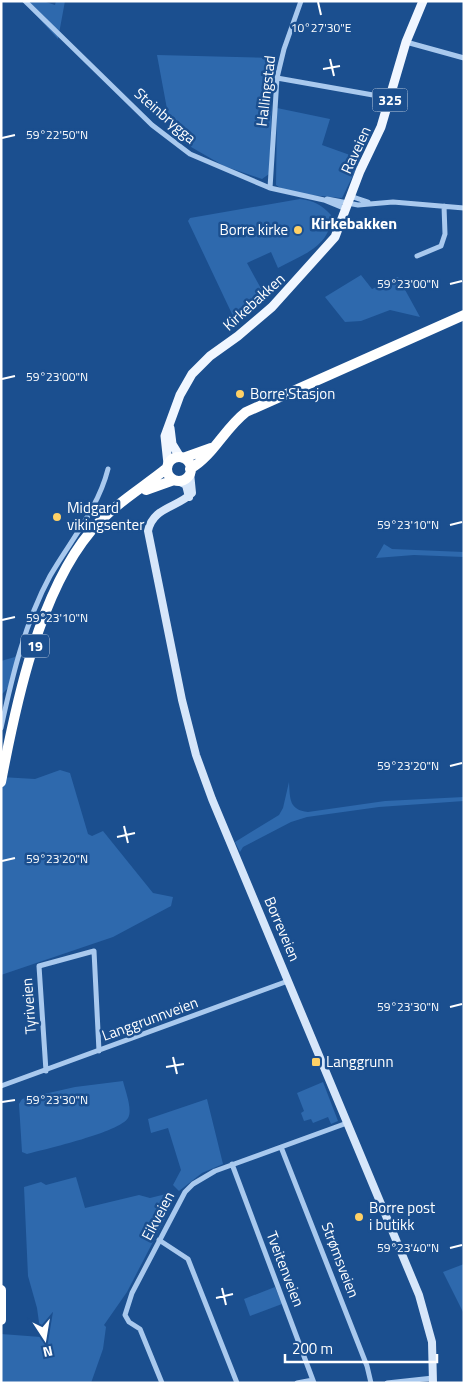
<svg xmlns="http://www.w3.org/2000/svg" width="465" height="1384" font-family="'Titillium Web',sans-serif">
	<rect width="100%" height="100%" fill="#1b4f8f"/>
	<!-- green -->
	<path fill="#2e69ad" d="M23,1H43L55,5L56,1H65L58,39Z
		M157,55L277,58L273,79L269,174L262,179L224,166L172,136Z
		M277,108L330,119L322,145L361,159L342,198C325,196 288,195 276,185Z
		M300,199C314,201 321,204 331,215C332,246 302,255 278,268L271,252L247,263L264,294L233,316L188,221L190,218Z
		M361,275L372,289L398,277L420,317L390,310L361,321L345,322L325,297Z
		M384,544L392,549L464,552V557L414,555L376,558Z
		M17,654L8,688L1,695V661L15,657Z
		M60,770L70,773L88,834L92,836L103,831L153,893L173,897L171,906L113,937L1,975V777L35,779Z
		M289,782C290,799 289,810 308,812L385,801L464,797V801L379,807L307,817L291,822L243,847L240,852L235,842L279,815L283,808Z
		M123,1081C125,1090 133,1110 128,1118C120,1132 46,1149 27,1154L22,1152L19,1104L22,1099L75,1087Z
		M323,1082L338,1121L331,1124L328,1117L313,1123L311,1119L304,1121L301,1113L304,1111L297,1093Z
		M207,1099L223,1164L202,1173L179,1191L173,1185L181,1170L168,1128L151,1133L148,1119Z
		M76,1177L85,1208L139,1195L150,1198L166,1194L171,1207L127,1292L104,1325L106,1327L103,1349L91,1383H1V1334L41,1337L37,1308L28,1276L24,1187L41,1182L46,1185Z
		M464,1264V1314L443,1272Z
		M275,1287L282,1304L250,1316L244,1299Z"/>
	<g fill="none" stroke-linecap="round" stroke-linejoin="round">
		<!-- street -->
		<path stroke="#a9c9ee" stroke-width="5" d="M25,1L152,125L190,154L270,188L324,200L346,209
			M406,42L464,58
			M277,78L390,98
			M270,188L277,78L284,49L301,1
			M350,196L368,202
			M327,199L358,205L393,202L464,208
			M417,256L441,246L445,234L444,206
			M1,728C12,677 25,622 50,576C70,541 98,509 108,469
			M46,1071L39,966L94,951L99,1051
			M1,1086L288,981
			M281,1147L367,1366L371,1383
			M232,1164L314,1383
			M159,1240L188,1259L237,1383
			M162,1383L140,1329L129,1322L125,1315L132,1293L185,1192L193,1184L215,1171L347,1123
			M297,1383L313,1380
			M387,1383L433,1378"/>
		<!-- secondary -->
		<path stroke="#d6e6fa" stroke-width="8" d="M190,473L192,493C177,508 153,507 148,531L182,700L196,755L212,799L419,1295L432,1342L433,1383
			M178,481L186,485L189,497"/>
		<!-- primary -->
		<path stroke="#f0f6ff" stroke-width="9" d="M170,428L172,444L180,457
			M168,464L165,436L180,395L192,374L210,356L238,336L272,307L335,237L360,171L381,127L406,42L423,1"/>
		<!-- highway -->
		<path stroke="#fff" stroke-width="10" d="M167 469a12 12 0 1 1 24 0a12 12 0 1 1-24 0Z
			M183,458L211,448
			M190,469C214,455 224,429 246,412L464,315
			M146,490L174,480
			M1,782C16,703 39,593 91,531C113,505 141,489 167,468
			M1,1290V1320"/>
	</g>
	<!-- ticks -->
	<path fill="none" stroke="#fff" stroke-width="2" d="M318,2L321,15M330,59L334,76M323,69L340,66M2,138L15,135M450,284L462,281M2,379L15,376M450,525L462,522M2,620L15,617M450,766L462,763M124,826L128,843M117,837L135,833M2,861L15,858M450,1007L462,1004M173,1057L177,1074M166,1067L184,1064M2,1102L15,1100M450,1248L462,1245M222,1288L226,1305M216,1298L233,1294"/>
	<!-- markers -->
	<g fill="#ffd166" stroke="#1b4f8f" stroke-width="2">
		<circle cx="298" cy="230" r="5"/>
		<circle cx="240" cy="394" r="5"/>
		<circle cx="57" cy="517" r="5"/>
		<rect x="311" y="1057" width="10" height="10" rx="2.5"/>
		<circle cx="359" cy="1217" r="5"/>
	</g>
	<g text-anchor="middle" stroke-width="5" stroke-linejoin="round" paint-order="stroke">
		<!-- shield labels -->
		<g fill="#1b4f8f" stroke="#bbcadd" stroke-width="1">
			<rect x="372.5" y="88.5" width="35" height="23" rx="4"/>
			<rect x="21" y="634.5" width="28" height="23" rx="4"/>
		</g>
		<g font-size="14" font-weight="bold" fill="#fff">
			<text x="390" y="105">325</text>
			<text x="35" y="651">19</text>
		</g>
		<!-- street labels -->
		<g font-size="15" fill="#fff" stroke="#1b4f8f">
			<text transform="translate(266 91) rotate(-83)" y="5">Hallingstad</text>
			<text transform="translate(165 116) rotate(41)" y="5">Steinbrygga</text>
			<text transform="translate(356 150) rotate(-65)" y="5">Raveien</text>
			<text transform="translate(254 302) rotate(-42)" y="5">Kirkebakken</text>
			<text transform="translate(282 929) rotate(67)" y="5">Borreveien</text>
			<text transform="translate(29 1006) rotate(-94)" y="5">Tyriveien</text>
			<text transform="translate(150 1019) rotate(-20)" y="5">Langgrunnveien</text>
			<text transform="translate(158 1216) rotate(-62)" y="5">Eikveien</text>
			<text transform="translate(340 1260) rotate(69)" y="5">Strømsveien</text>
			<text transform="translate(285 1269) rotate(69)" y="5">Tveitenveien</text>
		</g>
		<!-- poi labels -->
		<g font-size="15" fill="#fff" stroke="#1b4f8f" text-anchor="start">
			<text x="288" y="235" text-anchor="end">Borre kirke</text>
			<text x="250" y="399">Borre Stasjon</text>
			<text x="67" y="513">Midgard<tspan x="67" dy="17">vikingsenter</tspan></text>
			<text x="326" y="1067">Langgrunn</text>
			<text x="369" y="1213">Borre post<tspan x="369" dy="17">i butikk</tspan></text>
		</g>
		<!-- neighbourhood labels -->
		<g font-size="16" font-weight="bold" fill="#fff" stroke="#1b4f8f">
			<text x="354" y="229">Kirkebakken</text>
		</g>
	</g>
	<g font-size="12" text-anchor="middle" fill="#fff" stroke="#1b4f8f" stroke-width="5" stroke-linejoin="round" paint-order="stroke">
		<text x="321" y="32">10°27'30"E</text>
		<text x="57" y="139">59°22'50"N</text>
		<text x="408" y="288">59°23'00"N</text>
		<text x="57" y="381">59°23'00"N</text>
		<text x="408" y="529">59°23'10"N</text>
		<text x="57" y="622">59°23'10"N</text>
		<text x="408" y="770">59°23'20"N</text>
		<text x="57" y="863">59°23'20"N</text>
		<text x="408" y="1011">59°23'30"N</text>
		<text x="57" y="1104">59°23'30"N</text>
		<text x="408" y="1252">59°23'40"N</text>
	</g>
	<!-- border -->
	<rect width="465" height="1384" fill="none" stroke="#ffffff" stroke-width="5"/>
	<!-- north arrow -->
	<g transform="translate(45 1339) rotate(168)" stroke="#1b4f8f" stroke-width="4" paint-order="stroke">
	<path d="M0-4L9 19L0 12L-9 19Z" fill="#ffffff"/>
	<text y="-8" font-size="14" font-weight="bold" text-anchor="middle" fill="#ffffff">N</text>
	</g>
	<!-- scale -->
	<path d="M285 1354v8h152v-8" fill="none" stroke="#ffffff" stroke-width="2.5"/>
	<text x="292" y="1354" font-size="15" fill="#ffffff" stroke="#1b4f8f" stroke-width="4" paint-order="stroke">200 m</text>
</svg>
